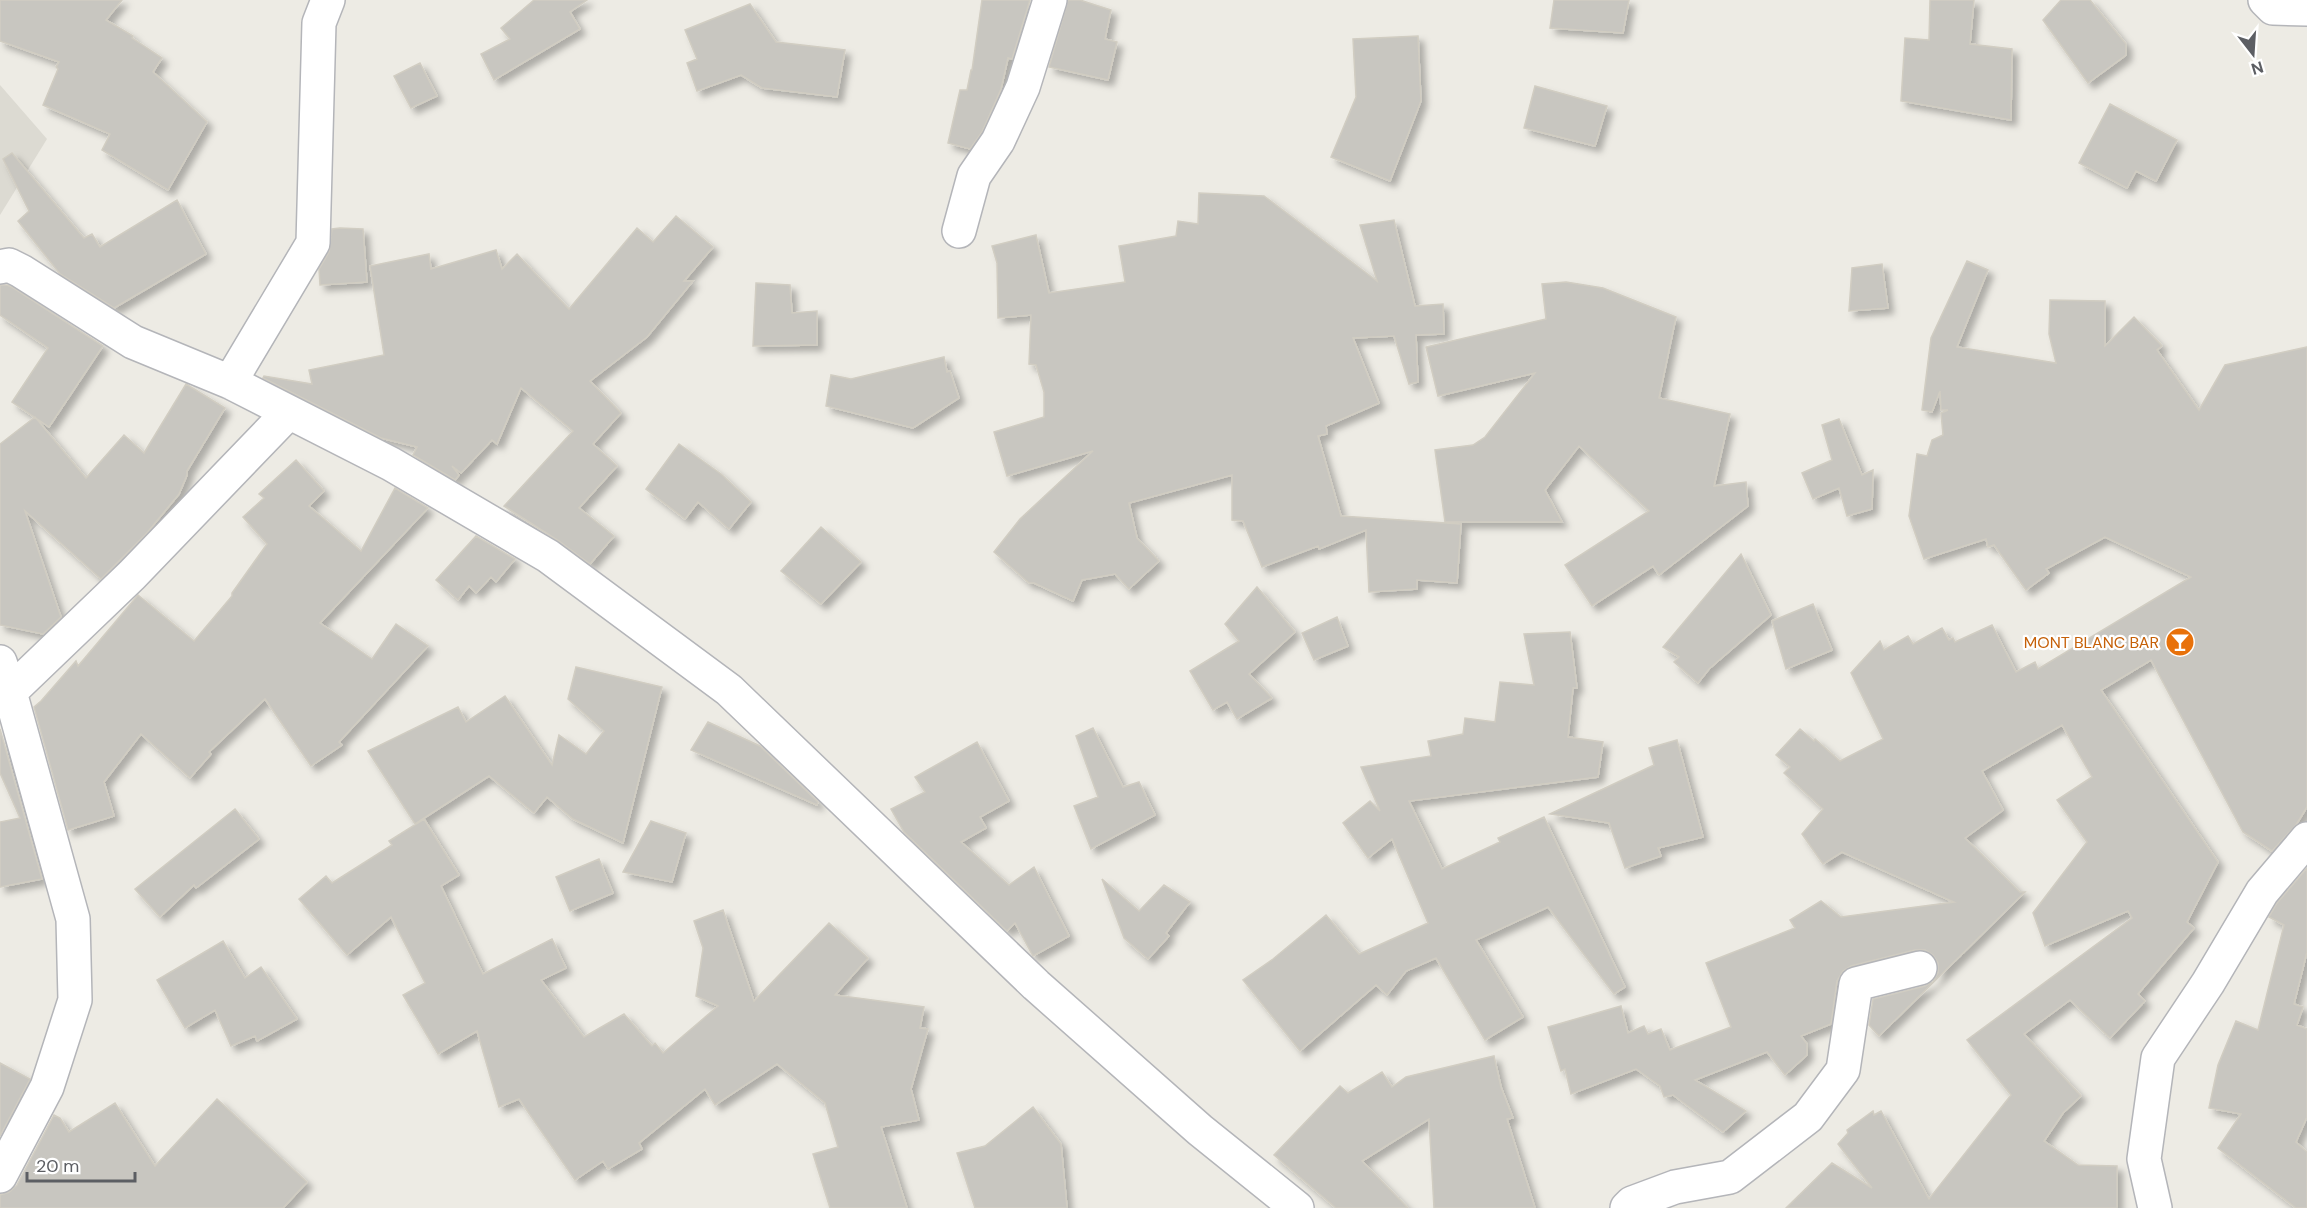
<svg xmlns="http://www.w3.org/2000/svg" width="2307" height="1208" font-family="'DM Sans',sans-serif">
	<defs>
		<filter id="shadow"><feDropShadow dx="5.5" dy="5.5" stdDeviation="3" flood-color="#0004"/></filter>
	</defs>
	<rect width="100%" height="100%" fill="#edebe4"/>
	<!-- education -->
	<path fill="#dcdad2" d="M0,85L47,139L0,215Z"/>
	<!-- building -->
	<path fill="#c8c6c0" stroke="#d1cdc2" stroke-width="1.5" filter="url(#shadow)" d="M0,0H122L106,20L133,36L132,38L162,58L153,72L207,122L168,190L102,150L110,134L43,105L58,69L56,67L59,62L0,41Z
		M534,0H587L570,12L580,29L494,80L481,54L510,39L501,28Z
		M982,0H1030L1012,59L1008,58L1001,89L982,132L970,149L948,143L960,90H967L971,70H972Z
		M1068,0H1080L1111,10L1105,39L1117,42L1108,80L1049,67Z
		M1554,0H1629L1623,33L1550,28Z
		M1930,0H1974L1970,44L2012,49L2011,120L1901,101L1905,38L1929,40Z
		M2061,0H2090L2126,44V55L2088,83L2043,20Z
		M750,4L776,42L845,50L837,97L762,88L741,75L697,91L687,63L697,59L685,30Z
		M1418,36L1421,101L1390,181L1331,157L1356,97L1353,39Z
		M420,63L437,96L411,108L394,76Z
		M1535,86L1607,106L1595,146L1524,128Z
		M2110,104L2177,140L2156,181L2136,171L2127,188L2079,163Z
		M12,153L84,238L92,234L100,247L177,200L206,254L114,308L60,274L18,221L29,211L3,159Z
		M1199,193L1264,196L1377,281L1360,225L1394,220L1415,306L1443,304L1444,334L1416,335L1418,382L1409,384L1394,336L1353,338L1379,403L1326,426L1327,434L1318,436L1341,516L1461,524L1457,583L1417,580V589L1369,592L1366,530L1319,549L1318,546L1262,567L1243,521L1232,520V475L1129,503L1137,538L1159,561L1129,589L1115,574L1082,580L1073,601L1034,583H1029L994,552L1020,519L1093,451L1007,476L994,432L1044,417V392L1036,365L1029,364L1031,315L998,318L997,263L992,246L1036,235L1049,293L1125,282L1119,246L1176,236L1178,221L1198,224Z
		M676,216L713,247L684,281H693L647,337L590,381L621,413L593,444L617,466L579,508L614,536L590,564L559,541L504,506L573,431L521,388L497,444L492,440L461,473L452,466L459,475L455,480L413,455L417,447L381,438L263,378L264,376L312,384L309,370L384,355L370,266L429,254L431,269L496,250L502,269L517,254L569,309L637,228L653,242Z
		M340,228L363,229L367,282L320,285L319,269L329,252L332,229Z
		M1967,261L1988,270L1957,347L2056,363L2049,334L2050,300L2105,301V346L2134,317L2162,346L2157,350L2199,410L2225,365L2307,347V807L2296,825L2272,851L2243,832L2151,660L2101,690L2218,862L2187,922L2194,928L2138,994L2145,1001L2110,1038L2070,1000L2024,1034L2081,1096L2063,1113L2044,1141L2078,1165L2117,1166V1208H1786L1832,1163L1872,1188L1838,1144L1848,1133L1847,1130L1873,1111L1874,1115L1881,1111L1929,1199L2011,1095L1967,1040L2132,918L2128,911L2045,946L2033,913L2087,842L2057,800L2092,777L2062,725L1982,771L2003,810L1965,838L2020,892H2025L1879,1036L1869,1025L1873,999L1925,986L1933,982L1938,973V963L1933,955L1925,950H1915L1851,966L1843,971L1837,981L1831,1024L1801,1036L1807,1044V1055L1785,1075L1767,1052L1695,1080L1746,1111L1723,1132L1673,1095L1664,1097L1660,1086L1636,1069L1571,1094L1565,1069L1561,1071L1548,1027L1621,1006L1628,1033L1644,1026L1648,1034L1661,1029L1670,1050L1731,1027L1706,963L1795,928L1790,920L1821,901L1841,917L1954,902L1842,852L1823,864L1802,834L1823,809L1784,773L1790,767L1776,755L1800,729L1814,741L1815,739L1840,761L1883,739L1851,673L1880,641L1884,650L1908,636L1913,644L1942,628L1949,640L1953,638L1955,642L1992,625L2016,672L2035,662L2038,669L2191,577L2105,537L2046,569L2049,573L2026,590L1994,545L1988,547L1986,539L1924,559L1909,516L1917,454L1927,456L1932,440L1943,435L1941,413L1948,410H1941L1940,391L1932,412L1922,410L1931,338Z
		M1882,264L1888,308L1849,311L1852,268Z
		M1566,282L1603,288L1676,317L1659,398L1730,414L1714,486L1746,482L1748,506L1659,575L1653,566L1592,606L1565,565L1649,511L1579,446L1545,490L1562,522H1445L1435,450L1473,445L1485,437L1535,373L1438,396L1426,347L1546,319L1542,284Z
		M756,283L790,285L792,313L817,311V345L753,346Z
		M0,285H7L12,287L103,346L49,427L12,402L48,348L0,315Z
		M944,357L947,372L950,371L959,398L913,428L826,406L831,375L851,379Z
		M186,384L225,408L187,471V475L179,494L146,534L101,579L25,511L61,617L43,634L0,625V444L35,417L86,478L124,435L144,453Z
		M1839,419L1862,475L1873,470L1872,509L1847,516L1839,488L1813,499L1802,473L1832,460L1822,425Z
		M679,444L721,474L751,502L729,529L698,502L685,519L646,489Z
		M296,460L324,491L309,506L361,551L395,488L428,508L320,623L372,659L396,624L428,646L339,742L342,745L311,766L265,699L209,752L211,754L190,778L141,734L104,782L114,816L68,830L34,707L41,701L76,661L78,666L138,595L194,641L232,596V593L267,544L243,517L264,498L259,494Z
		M821,527L861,562L821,604L781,571Z
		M476,536L515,559L496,582L491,577L476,593L469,586L458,600L436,580Z
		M1741,554L1771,615L1709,669L1698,683L1674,662L1679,657L1663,647Z
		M1257,587L1295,632L1249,674L1272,698L1237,719L1227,702L1213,710L1190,671L1239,641L1225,624Z
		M1813,604L1832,650L1786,669L1772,621Z
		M1337,617L1348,646L1314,660L1302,633Z
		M1570,632L1577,688H1573L1568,737L1603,742L1598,777L1409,801L1442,869L1500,842L1498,838L1544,817L1625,987L1614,994L1548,907L1476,940L1523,1017L1485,1040L1436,958L1406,971L1387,995L1376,985L1300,1051L1243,980L1273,959L1326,915L1359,954L1428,923L1392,839L1368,858L1343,823L1370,801L1380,811L1361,767L1431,756L1428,741L1463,734L1465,718L1495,722L1500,682L1534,685L1524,634Z
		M576,667L662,687L623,843L573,819L547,797L534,813L489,776L415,824L368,751L458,707L466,722L505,696L552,765L559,735L586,754L604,731L568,699Z
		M708,722L760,746L818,802L817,805L691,750Z
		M1093,728L1123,787L1139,782L1155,815L1091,849L1074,806L1098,797L1076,736Z
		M0,729L42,879L0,887V822L20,818L0,773Z
		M1677,740L1703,837L1658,848L1661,856L1625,868L1609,823L1550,814L1654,765L1649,748Z
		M977,742L1009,801L980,817L986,828L961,842L1009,885L1034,867L1069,936L1033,956L1015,923L1007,931L904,832L891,809L925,792L915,777Z
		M235,809L259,839L196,888L194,885L160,917L135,889Z
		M424,819L459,875L441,886L483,974L552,939L566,968L541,980L584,1037L624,1014L652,1046L655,1043L663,1053L718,1006L696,996L703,948L694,921L723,910L754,1001L829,923L868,958L835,995L924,1007L920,1028L928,1029L911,1089L919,1120L881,1127L907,1208H830L813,1154L838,1147L825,1103L777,1064L715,1105L705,1089L639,1143L642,1149L608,1169L603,1161L575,1180L519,1099L499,1107L477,1031L438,1054L403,995L425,983L391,917L347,955L299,899L326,876L332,883L392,845L389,841Z
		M651,821L686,833L672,882L623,872Z
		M599,859L613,893L570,911L556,877Z
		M2307,868V952L2294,1004L2303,1007L2297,1025L2307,1029V1117L2296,1142L2307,1152V1208H2296L2218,1148L2241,1114L2209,1108L2218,1065L2236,1021L2258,1030L2284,925L2269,917L2277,903Z
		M1102,879L1139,911L1164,885L1190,902L1166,933L1169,936L1148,959L1124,938Z
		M223,941L245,978L261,967L297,1019L257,1041L255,1036L231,1046L215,1010L185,1028L157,980Z
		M1494,1056L1501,1087L1513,1118L1507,1119L1535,1208H1434L1429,1119L1362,1161L1408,1208H1336L1274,1155L1340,1086L1348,1093L1382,1072L1392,1087L1406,1077Z
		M0,1063L30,1079L0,1136Z
		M217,1099L307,1182L283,1208H0V1195L9,1192L17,1185L54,1115L60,1118L69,1132L115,1103L155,1166Z
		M1033,1107L1061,1144L1067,1208H975L957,1153L985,1146Z"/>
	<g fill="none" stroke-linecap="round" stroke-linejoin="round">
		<!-- minor casing -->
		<g stroke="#b4b5b9" stroke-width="36">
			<path id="minor" d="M2265,0L2273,8L2307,9
				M959,231L974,176L998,141L1023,87L1050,0
				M0,267L9,265L21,271L133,342L230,382L391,464L548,556L729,690L1036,985L1200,1130L1297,1208
				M230,382L313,243L319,23L328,0
				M0,662L10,692L73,919L75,1000L47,1087L0,1176
				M10,692L132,575L288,413
				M1627,1208L1632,1203L1675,1187L1730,1177L1808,1117L1843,1070L1856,984L1920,968
				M2155,1208L2144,1159L2158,1058L2208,983L2262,892L2307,839"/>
		</g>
		<!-- minor -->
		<use href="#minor" stroke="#fff" stroke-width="33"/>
	</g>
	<!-- icons -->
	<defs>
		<g id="bar-disc" transform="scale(1.5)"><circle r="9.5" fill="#e8710a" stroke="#fff"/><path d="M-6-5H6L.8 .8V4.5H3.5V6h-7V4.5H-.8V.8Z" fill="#fff"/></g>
	</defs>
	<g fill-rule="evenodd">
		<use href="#bar-disc" x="2180" y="642"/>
	</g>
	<g text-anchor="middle" stroke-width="4.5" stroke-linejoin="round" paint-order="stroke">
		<!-- food labels -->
		<g font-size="16" fill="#c56008" stroke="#fff" text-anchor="end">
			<text x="2159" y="648">MONT BLANC BAR</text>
		</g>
	</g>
	<!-- north arrow -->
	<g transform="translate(2253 54) rotate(163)" stroke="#ffffff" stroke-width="4.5" paint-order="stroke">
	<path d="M0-4.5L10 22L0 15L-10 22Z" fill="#5c5e63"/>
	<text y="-9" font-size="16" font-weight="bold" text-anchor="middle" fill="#5c5e63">N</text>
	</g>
	<!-- scale -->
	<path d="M27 1172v9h108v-9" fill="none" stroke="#5c5e63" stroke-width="3"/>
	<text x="36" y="1172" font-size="18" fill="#5c5e63" stroke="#ffffff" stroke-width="4.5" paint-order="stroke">20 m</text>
</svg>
